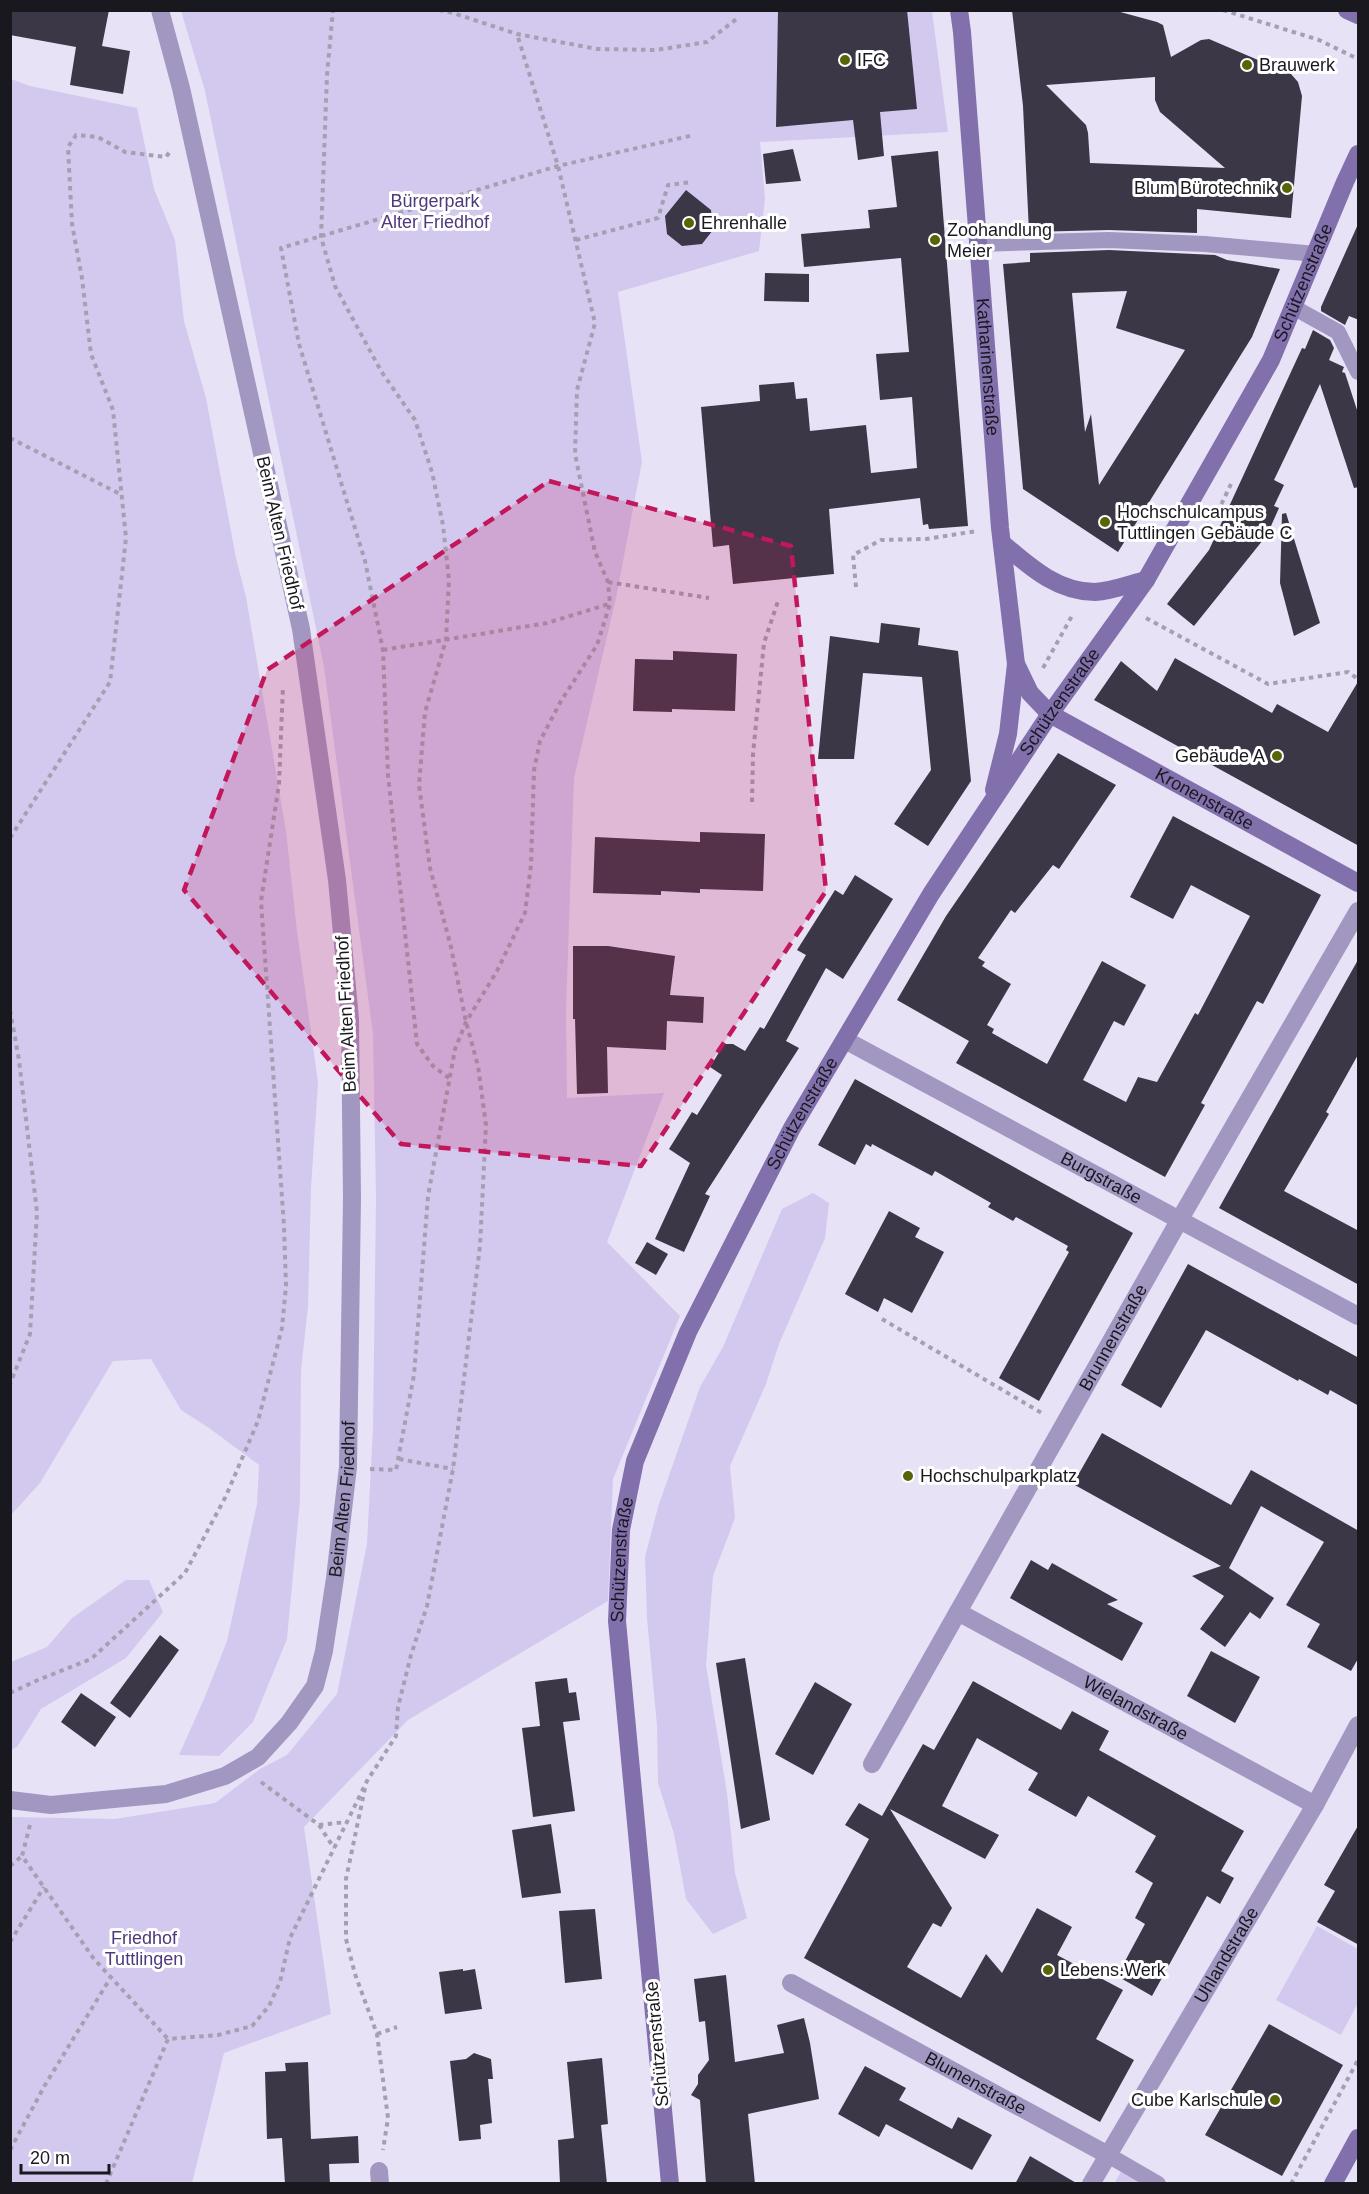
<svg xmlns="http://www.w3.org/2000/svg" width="1369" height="2194" font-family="Arial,sans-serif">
	<rect width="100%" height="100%" fill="#e8e2f7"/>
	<!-- green -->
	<path fill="#d3c9ef" d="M181,11H932L948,132L760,142L765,198L759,251L618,292L642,462L616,598L574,778L566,1011L567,1098L664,1093L607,1242L680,1316L613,1479L608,1601L408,1720L304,1827L331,2014L224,2053L192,2183L11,2184V1817L115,1819L215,1803L260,1769L287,1755L337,1694L367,1544L373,1428L376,1198L373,1034L324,667L205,91Z
		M11,79L30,86L137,108L154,189L175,240L184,321L206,398L236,558L246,597L286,831L297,931L318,1082L311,1188L308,1306L301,1371L300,1500L287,1639L253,1722L219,1756L179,1755L204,1699L227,1641L257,1504L259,1465L209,1428L181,1410L151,1359L113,1361L40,1483L11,1515Z
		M813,1193L829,1203L825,1238L779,1344L766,1384L730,1466L735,1518L713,1576L706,1665L727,1793L735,1873L747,1918L713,1934L686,1899L674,1834L658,1783L657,1726L647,1618L645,1557L658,1507L700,1387L723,1347L782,1209Z
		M126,1580H149L163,1612L126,1658L41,1709L17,1747L11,1750V1662L47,1647L72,1618Z
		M1317,1926L1358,1949V2003L1341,2035L1276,2000Z
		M1122,2170L1144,2184H1114Z"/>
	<!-- building -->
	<path fill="#3b3747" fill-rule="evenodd" d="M10,10H109L102,46L130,51L123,94L70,85L76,47L10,35Z
		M778,10H907L917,109L880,112L884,156L858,160L853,120L776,127Z
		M1012,10H1113L1157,22L1163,25L1171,57L1201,40L1209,39L1291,74L1298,82L1302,96L1291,218L1197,209V233L1109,230L1029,232L1023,106ZM1155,77V100L1160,112L1225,168L1090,163L1088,133L1086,125L1046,85Z
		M793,149L801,181L766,184L763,154Z
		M938,151L968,526L929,529L928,524L923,525L920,498L829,509L834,574L733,584L729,545L713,547L701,407L760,401L759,385L794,382L796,399L807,398L810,431L866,425L871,473L917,468L912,397L880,400L876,354L909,352L901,258L804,267L801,234L870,228L868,210L897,207L891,156Z
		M686,190L711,210L713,230L702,244L682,246L667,234L665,216Z
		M1359,222V320L1349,316L1345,325L1321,311V307Z
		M1109,250L1215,255L1227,260L1280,269L1252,337L1118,552L1023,489L1003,264L1030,262V253ZM1127,291L1116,328L1185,350L1099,485L1091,414L1085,432L1072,293Z
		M765,273L809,274V302L764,301Z
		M1313,330L1330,340L1334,348L1329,360L1344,367L1342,372L1345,373L1359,416V487L1354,488L1320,384L1274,480L1284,485L1274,506L1279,508L1267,535L1194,626L1167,604L1209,550L1302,348L1305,349Z
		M1286,513L1320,623L1294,636L1280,583L1282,514Z
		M881,623L920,628L918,645L958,651L971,781L928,846L894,824L931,770L922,677L863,673L854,759H818L830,636L879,643Z
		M673,651L737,654L735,711L672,709V712L633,711L635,659L673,660Z
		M1175,658L1272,713L1277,704L1328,732L1359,680V846L1094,700L1121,661L1157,691Z
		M1058,753L1116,785L1059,869L1053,865L1015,913L1011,910L978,958L985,962L982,966L1011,984L987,1025L994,1029L992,1033L1047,1064L1102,961L1146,985L1124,1026L1114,1021L1083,1080L1126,1102L1138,1077L1157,1082L1195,1013L1198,1015L1250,916L1191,885L1173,919L1130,897L1173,816L1321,895L1263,1004L1257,1001L1201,1103L1205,1105L1165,1177L956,1063L969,1041L897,1000L946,916Z
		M700,832L765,834L763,891L700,889V893L661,891V895L593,893L595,837L700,842Z
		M855,875L893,899L843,979L826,968L786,1041L799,1048L705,1194L710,1196L684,1252L655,1239L690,1163L669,1149L692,1112L697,1115L722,1075L710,1067L724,1044H733L745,1051L760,1027L764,1029L806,955L797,950L835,890L843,895Z
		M573,946H608L675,956L670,995L704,997L703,1023L667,1021L666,1050L607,1047L608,1093L577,1094L575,1019H573Z
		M1359,958V1053L1326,1112L1329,1114L1284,1191L1359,1231V1285L1219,1208Z
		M855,1079L1133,1233L1039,1401L999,1378L1069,1252L1066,1250L1068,1246L1016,1217L1013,1221L988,1207L991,1203L935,1171L932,1176L872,1144L871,1147L866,1144L855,1165L818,1145Z
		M889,1211L920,1228L915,1237L944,1252L912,1313L884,1298L878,1312L845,1294Z
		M647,1242L668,1254L656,1275L635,1263Z
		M1188,1264L1359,1358V1406L1330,1390L1328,1395L1299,1379L1298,1381L1206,1330L1161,1408L1121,1385Z
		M1102,1433L1231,1505L1251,1470L1359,1531V1657L1351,1671L1307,1647L1320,1624L1286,1605L1324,1542L1261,1506L1229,1568L1274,1598L1260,1619L1250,1612L1225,1647L1200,1629L1224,1596L1192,1576L1221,1566L1073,1484Z
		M1031,1560L1048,1570L1052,1563L1118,1600L1107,1604L1143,1623L1122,1661L1010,1598Z
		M160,1635L179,1650L130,1718L110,1703Z
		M1211,1651L1260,1677L1235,1723L1187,1696Z
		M745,1658L770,1820L741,1829L716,1663Z
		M567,1678L569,1693L576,1692L580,1720L563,1722L575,1811L533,1817L522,1728L540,1726L535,1682Z
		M973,1681L1061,1730L1072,1711L1109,1731L1099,1750L1244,1831L1221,1871L1234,1878L1220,1904L1207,1896L1152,1996L1117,1976L1145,1924L1135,1918L1153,1883L1135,1872L1156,1836L1088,1796L1076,1817L1028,1790L1038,1773L977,1738L942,1806L999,1835L985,1859L890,1809L952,1908L941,1927L933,1923L907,1967L961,1998L986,1954L1002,1973L1037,1908L1072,1927L1057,1955L1123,1990L1096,2039L1134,2060L1100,2122L804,1958L869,1839L845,1825L859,1803L882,1816L923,1744L934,1750Z
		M815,1682L852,1704L813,1775L775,1754Z
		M81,1693L116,1717L95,1747L61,1722Z
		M551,1824L561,1893L522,1898L512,1830Z
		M1359,1824V1945L1317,1922L1335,1891L1324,1885Z
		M595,1909L602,1979L565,1983L559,1911Z
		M463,1969V1971L475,1969L482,2009L445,2014L439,1972Z
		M726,1975L735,2062L784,2053L777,2025L804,2018L810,2043L819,2099L748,2114L755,2184H706L700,2100L691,2095L698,2084V2075L709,2060L705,2021L699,2022L694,1979Z
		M1269,2024L1343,2065L1282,2176L1205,2135Z
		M474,2053L491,2059L493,2079H488L492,2123L480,2125L481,2139L459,2141L450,2061L466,2059Z
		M602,2058L608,2124L601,2125L607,2184H560L558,2140L574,2138L567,2062Z
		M308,2062L311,2139L358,2136L359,2163L329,2164L330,2184H285L282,2138L267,2139L265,2072L286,2071L285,2063Z
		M865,2066L906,2088L899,2100L952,2129L958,2117L992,2135L972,2170L886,2124L879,2137L838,2114Z
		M1030,2156L1078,2184H1015Z"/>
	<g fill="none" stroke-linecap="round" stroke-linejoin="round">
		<!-- path -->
		<path stroke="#a5a0b1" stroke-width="4" stroke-dasharray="4.5 4.5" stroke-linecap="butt" d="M439,10L453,13L517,34L597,49L656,50L707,42L739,17
			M1223,10L1319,40L1358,59
			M576,240L658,218L668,185L692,182
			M10,438L120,494
			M1207,527L1221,505L1231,484
			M608,582L709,598
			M856,587L853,555L881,540L926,539L977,531
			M1146,618L1268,684L1348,672L1358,679
			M383,650L547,623L609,604
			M1043,668L1073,614
			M752,802L753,754L764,643L778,601
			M10,838L110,682L126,538L113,410L91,354L82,278L72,224L68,147L76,135L98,137L125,152L166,157L171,150
			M10,1010L19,1060L37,1212L30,1334L10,1384
			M449,1078L433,1066L417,1044L388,775L383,650L365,561L299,344L281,248L558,166L694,135
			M882,1319L1045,1415
			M399,1459L453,1469
			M370,1469L396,1470L414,1375L428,1196L455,1049L466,1022L497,971L525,913L531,865L534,770L540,741L561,701L597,645L610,604L608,582L595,552L575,454L577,390L595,323L558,166L517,34
			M10,1693L38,1680L91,1659L185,1573L226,1496L258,1421L282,1328L286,1286L284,1226L261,901L279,784L283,686
			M261,1782L319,1825L347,1822
			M365,1788L346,1879V1939L355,1974L377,2034L388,2118L383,2150
			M30,1825L22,1856L94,1959L168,2039
			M319,1825L334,1848
			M10,1866L22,1856
			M10,1942L44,1887
			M377,2034L397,2027
			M10,2150L45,2085L111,1977
			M106,2184L168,2039L218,2035L252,2026L269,2006L280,1982L290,1938L367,1781L396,1736L398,1707L411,1655L427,1606L453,1469L480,1246L486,1125L478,1066L466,1022L451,947L430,868L419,785L425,712L446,640L449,580L443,525L432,472L415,420L381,371L335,286L321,237L327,75L333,10
			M1291,2184L1358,2060"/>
		<!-- lane -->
		<path stroke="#a297c1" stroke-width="16" d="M979,244L1109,240L1205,244L1316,254
			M1293,307L1338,332L1358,372
			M1108,2155L1158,2184"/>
		<!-- street -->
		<g stroke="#a297c1" stroke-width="18">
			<path id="s1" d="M845,1040L1358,1316"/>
			<path id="s2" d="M958,1612L1315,1805"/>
			<path id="s3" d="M872,1764L1180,1219L1358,911"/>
			<path id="s4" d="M10,1800L51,1805L166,1794L225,1776L258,1757L289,1723L315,1686L324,1651L335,1578L348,1467L352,1198L350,1019L337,880L301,629L181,88L160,10"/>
			<path id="s5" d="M791,1983L1108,2155"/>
			<path d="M379,2171L380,2184"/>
			<path id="s6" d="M1091,2184L1315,1805L1358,1725"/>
		</g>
		<!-- secondary -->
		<g stroke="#8270ad" stroke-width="18">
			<path id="s7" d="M959,10L962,32L1000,528L1016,664L1030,693L1050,714L1358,883"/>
			<path d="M1347,10L1358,15"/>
			<path d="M1002,543C1029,566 1057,592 1095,592C1112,591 1130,584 1146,580"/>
			<path d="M994,790L1008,734L1016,664"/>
			<path id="s8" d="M670,2184L617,1621L621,1530L635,1461L688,1332L792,1128L931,894L1050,714L1146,580L1271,360L1345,182L1358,154"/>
			<path d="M1333,2184L1358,2138"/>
		</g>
	</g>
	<!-- marked area -->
	<path fill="#c2185b" fill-opacity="0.2" stroke="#c2185b" stroke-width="4.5" stroke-dasharray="12 8" stroke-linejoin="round" d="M549,481L791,546L826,891L641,1166L401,1144L184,890L267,670Z"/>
	<!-- markers -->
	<g fill="#596406" stroke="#fff" stroke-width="2">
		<circle cx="845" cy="60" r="6"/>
		<circle cx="1247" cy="65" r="6"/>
		<circle cx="1287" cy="188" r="6"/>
		<circle cx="689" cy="223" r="6"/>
		<circle cx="935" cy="240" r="6"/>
		<circle cx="1105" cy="522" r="6"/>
		<circle cx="1277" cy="756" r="6"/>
		<circle cx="908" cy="1476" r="6"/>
		<circle cx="1048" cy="1970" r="6"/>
		<circle cx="1275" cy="2100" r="6"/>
	</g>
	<g text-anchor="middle" stroke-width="6" stroke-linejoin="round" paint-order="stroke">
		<!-- poi labels -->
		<g font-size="18" fill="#1a181f" stroke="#fff" text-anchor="start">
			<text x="857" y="66">IFC</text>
			<text x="1259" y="71">Brauwerk</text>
			<text x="1275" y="194" text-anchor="end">Blum Bürotechnik</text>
			<text x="701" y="229">Ehrenhalle</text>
			<text x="947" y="236">Zoohandlung<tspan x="947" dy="21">Meier</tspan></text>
			<text x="1117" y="518">Hochschulcampus<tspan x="1117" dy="21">Tuttlingen Gebäude C</tspan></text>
			<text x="1265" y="762" text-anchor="end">Gebäude A</text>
			<text x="920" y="1482">Hochschulparkplatz</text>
			<text x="1060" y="1976">Lebens.Werk</text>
			<text x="1263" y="2106" text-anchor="end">Cube Karlschule</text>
		</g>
		<!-- park labels -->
		<g font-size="18" fill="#4f387b" stroke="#fff">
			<text x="435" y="207">Bürgerpark<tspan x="435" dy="21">Alter Friedhof</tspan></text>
			<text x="144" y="1944">Friedhof<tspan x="144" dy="21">Tuttlingen</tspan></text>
		</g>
		<!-- street labels -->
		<g font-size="18" fill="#1a181f" stroke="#fff">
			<text dy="6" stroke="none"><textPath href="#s8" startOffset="2085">Schützenstraße</textPath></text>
			<text dy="6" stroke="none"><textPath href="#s7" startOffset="358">Katharinenstraße</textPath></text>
			<text transform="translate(280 533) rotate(77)" y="6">Beim Alten Friedhof</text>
			<text dy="6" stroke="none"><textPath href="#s8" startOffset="1599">Schützenstraße</textPath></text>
			<text dy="6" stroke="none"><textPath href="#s7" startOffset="894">Kronenstraße</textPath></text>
			<text transform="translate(346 1014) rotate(-93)" y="6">Beim Alten Friedhof</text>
			<text dy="6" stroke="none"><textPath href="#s8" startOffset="1113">Schützenstraße</textPath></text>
			<text dy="6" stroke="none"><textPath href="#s1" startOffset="291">Burgstraße</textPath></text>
			<text dy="6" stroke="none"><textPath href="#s3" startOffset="490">Brunnenstraße</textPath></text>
			<text dy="6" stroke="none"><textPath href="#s4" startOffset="537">Beim Alten Friedhof</textPath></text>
			<text dy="6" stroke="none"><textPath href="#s8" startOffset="627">Schützenstraße</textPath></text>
			<text dy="6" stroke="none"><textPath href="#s2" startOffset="202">Wielandstraße</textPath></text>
			<text dy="6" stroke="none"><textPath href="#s6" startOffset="266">Uhlandstraße</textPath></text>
			<text transform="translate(657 2044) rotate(-95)" y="6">Schützenstraße</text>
			<text dy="6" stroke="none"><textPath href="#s5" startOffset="210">Blumenstraße</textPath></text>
		</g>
	</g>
	<!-- border -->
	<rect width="1369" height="2194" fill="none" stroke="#1a181f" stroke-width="24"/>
	<!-- scale -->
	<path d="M21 2164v9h88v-9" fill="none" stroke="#1a181f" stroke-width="3"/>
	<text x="30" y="2164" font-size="18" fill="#1a181f" stroke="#ffffff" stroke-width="4.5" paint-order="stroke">20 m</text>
</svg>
